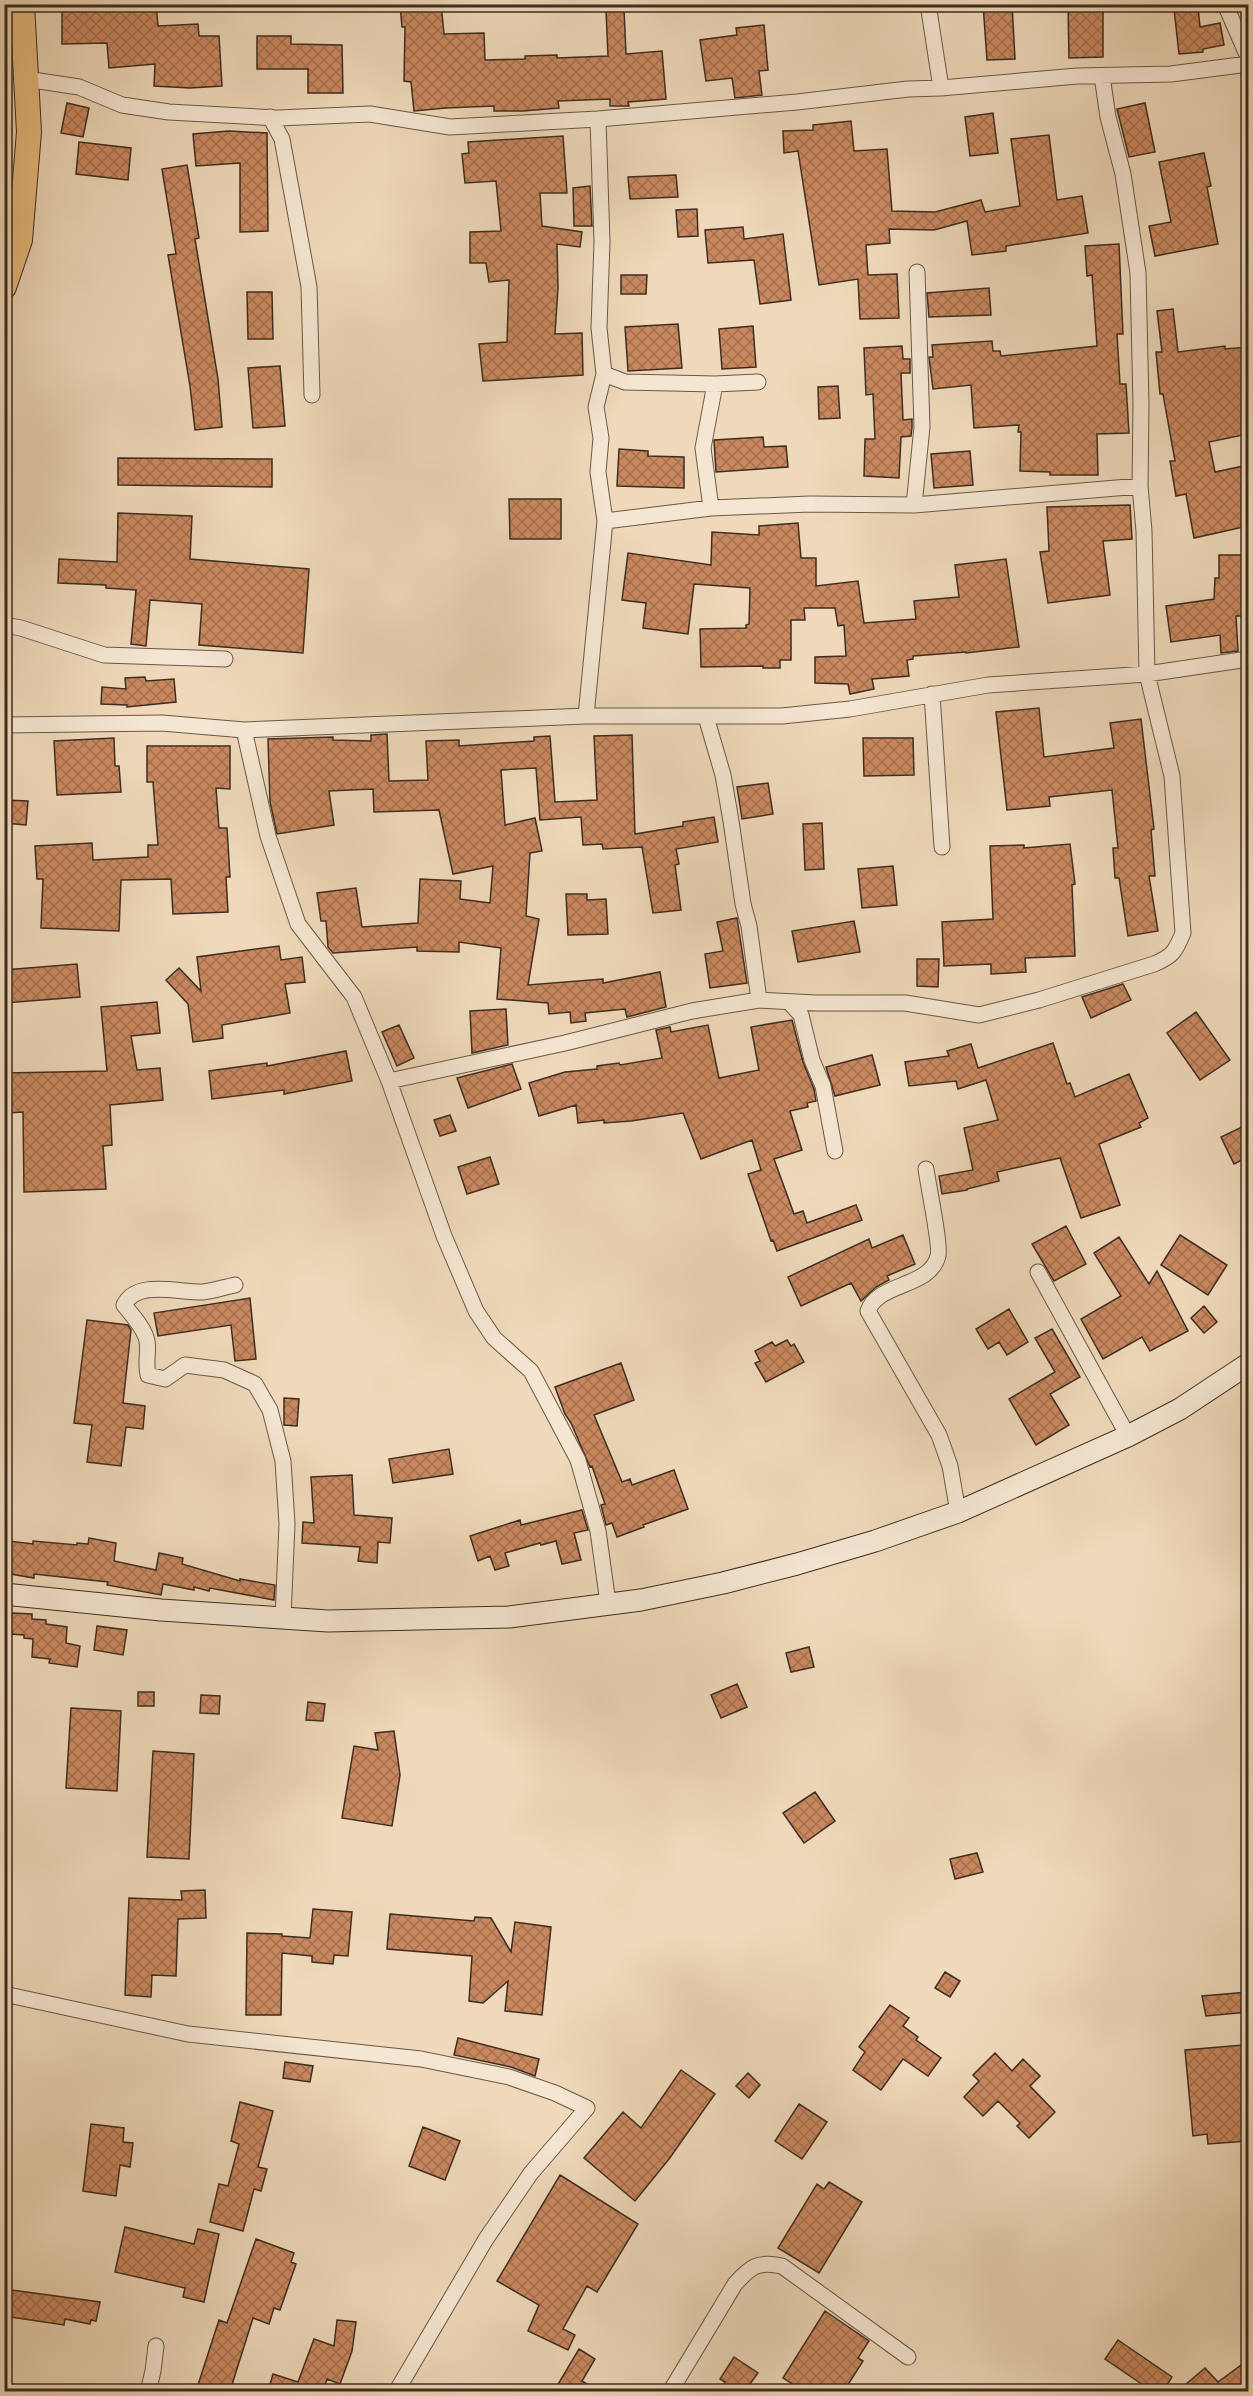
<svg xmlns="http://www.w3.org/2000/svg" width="1253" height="2396" font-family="'EB Garamond',serif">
	<defs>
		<pattern id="building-cross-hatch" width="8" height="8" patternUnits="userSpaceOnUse" patternTransform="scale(1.5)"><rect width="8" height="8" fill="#ca8860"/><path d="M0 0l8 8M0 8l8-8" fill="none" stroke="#a5704f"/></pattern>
	</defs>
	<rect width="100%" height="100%" fill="#efd9ba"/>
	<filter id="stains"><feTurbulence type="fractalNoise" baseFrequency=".00333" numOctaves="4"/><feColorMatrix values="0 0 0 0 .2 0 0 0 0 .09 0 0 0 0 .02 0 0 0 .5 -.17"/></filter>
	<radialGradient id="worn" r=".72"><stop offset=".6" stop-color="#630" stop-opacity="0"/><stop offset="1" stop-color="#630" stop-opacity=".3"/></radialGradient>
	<!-- building -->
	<path fill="url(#building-cross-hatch)" stroke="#3d2d21" stroke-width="1.5" d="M62,4H156L158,26L198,24L199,36H219L222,86L190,88L154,86L155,64L109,68L107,43L62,44Z
		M400,4H441L444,34L484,33L485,60L525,59V56L557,55V58L608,56L606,10L624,9L626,54L662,51L666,99L628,102L629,106H610V99L558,101L559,108L523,111H494V106L446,108L414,111L411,82L404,81L405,27H402Z
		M983,4H1012L1015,59L987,60Z
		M1068,4H1103V57L1069,58Z
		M1198,7L1200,27L1220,23L1224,45L1203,49V52L1179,54L1174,9Z
		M764,25L768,70L759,71L762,95L735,98L732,78L706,81L700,40L737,35L736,28Z
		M257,36H291V44L342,45L343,93H308V69H257Z
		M67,103L89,108L83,137L61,133Z
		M1145,103L1155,152L1129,157L1117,109Z
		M993,113L998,153L970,156L965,117Z
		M851,121L854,151L887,149L892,211L935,212L981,200L985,212L1020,206L1011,139L1049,135L1057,200L1082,196L1088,233L1006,246V251L972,255L967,221L934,230L889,229L890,243L866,245L868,275L897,274L899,318L860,319L858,279L819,285L798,151L784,153L783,131L813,130V125Z
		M229,131L267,133L268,231L240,232V163L196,166L193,134Z
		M563,136L567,193H540L542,226L582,232L580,247L557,244L558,288L555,334L582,333L583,375L483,381L479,344L507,342L509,280L489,282L486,263H470V232L501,231L496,181L465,183L462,154L469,153L468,142Z
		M79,142L131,148L128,180L76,174Z
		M1204,153L1211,186L1207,187L1218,244L1155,256L1149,226L1171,222L1159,162Z
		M187,165L199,238L195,239L218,379L222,427L195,430L190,386L168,255L176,254L162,169Z
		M676,175L678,197L630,199L628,177Z
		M590,186L592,226H574L573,188Z
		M697,209L698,236L678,237L676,210Z
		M743,227L744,239L783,234L791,300L760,304L754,260L708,263L705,230Z
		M1119,244L1123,334H1117L1120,384H1126L1129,433L1097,434L1098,475H1050V472L1020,471L1021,432H1018L1019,425L974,428L971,385L933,389L929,357H933L932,345L992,341L993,351H1000L1001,356L1097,346L1092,275L1087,276L1085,246Z
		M621,275H647L646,294H621Z
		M989,288L991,315L929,317L927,293Z
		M247,292H272L273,339H248Z
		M1173,309L1178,352L1225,346V349L1248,347V434L1209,442L1215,472L1248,465V491L1243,492L1248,526L1194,538L1186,494L1176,496L1170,461H1175L1163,394H1160L1156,352H1162L1157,311Z
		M678,324L682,368L628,371L625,327Z
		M753,326L756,367L722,369L719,329Z
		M902,346L903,359H910V373H901L903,420L912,419V427L911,436L901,437L899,478L864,476L865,439H875L873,394L866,395L864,348Z
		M280,366L285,426L253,428L248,368Z
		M838,386L840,418L819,419L818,387Z
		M763,437L764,447L786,446L788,467L716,472L714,440Z
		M619,449L648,451V456L684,457V488L617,486Z
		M970,451L973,485L934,488L931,454Z
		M118,458L272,459V487L118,485Z
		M509,499H561V539H510Z
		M1130,505L1132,539L1103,541L1110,595L1048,603L1040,552L1049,551L1047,507Z
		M118,513L192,516L190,559L309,569L303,653L199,645L202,604L150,600L146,646L131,644L136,590L106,588V585L58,583L59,559L117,562Z
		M798,523L801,558H816V586L858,581L864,623L916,619L914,601L959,597L955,565L1006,559L1019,647L966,653V652L913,656V659L907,660L909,676L872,679L874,689L850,694L848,684L815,683V657L846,656L844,625L838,626L835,608H804L805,620H791V660H780V668H763V666L701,667L700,629L746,628V625L749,624L750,588L694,584L688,634L643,628L646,603L622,600L628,553L711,565L712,532L759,535V526Z
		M1219,555H1248V616H1236L1238,651L1221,653L1220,635L1171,642L1166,606L1214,599L1215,578H1219Z
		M145,677L146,681L174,679L176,702L127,707V705L101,704L102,687L126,689L125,678Z
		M1039,708L1044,757L1114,748L1110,723L1141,719L1154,829L1151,830L1155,876H1149L1158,931L1128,936L1119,878H1115L1113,848H1118L1112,790L1049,797L1050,806L1007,810L996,712Z
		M387,734L389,781L428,780L426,741L459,740V746L534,741V737L550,736L555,802L597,800L594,736L632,735L635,834L683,826V822L714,817L718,842L676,849L679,864L675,865L681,910L653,913L642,847L603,849L602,844L583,845L581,817L540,820L536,768L501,770L505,825L535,818L542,851L530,853L526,916L539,919L528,985L603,979V983L660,972L666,1007L627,1017L625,1009L585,1013L586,1021L571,1023L570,1012L549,1014L548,1003L497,999L501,948L459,942V952L417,951V947L333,953L328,947L326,921H321L317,893L356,888L362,927L418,923L420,879L461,881L460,899L490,903L493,866L453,874L439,810L374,812L373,789L329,791L334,825L277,834L270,802L268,739L333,737V740L371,741V735Z
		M114,738L115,766H119L121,792L57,795L54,741Z
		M863,738H913L914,775L864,776Z
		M147,746H230V789L216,788L219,828H227L230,877H226L228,912L173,914L171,879L121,880L119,931L41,928L43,879H37L35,846L92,843L93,860L148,857V845H158L153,782H147Z
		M768,783L773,814L742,819L737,787Z
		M4,800L28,801L26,825L4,823Z
		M822,823L824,869L805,870L803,824Z
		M1070,844L1075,884L1072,885L1075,956L1025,958L1026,972L991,974V964L944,966L942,922L993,919L990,846L1024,845V848Z
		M893,866L897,905L862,908L858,869Z
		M566,894H587V900L606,899L608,934L568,935Z
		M737,918L747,983L710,988L705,954L723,951L717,922Z
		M854,921L860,952L798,962L792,931Z
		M279,946L281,960L302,957L305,982L285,984L290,1013L222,1025L223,1038L193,1042L188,1004L166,980L179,968L201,991L197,957Z
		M917,959H939L938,987L917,986Z
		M77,964L80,997L4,1003V970Z
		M1123,984L1131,1000L1091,1018L1082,997Z
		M157,1002L160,1033L131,1036L137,1070L160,1068L163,1100L110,1105L112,1145L103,1146L106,1189L24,1192L23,1112L8,1113L7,1073L107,1071L101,1007Z
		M506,1009L508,1045L472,1053L470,1011Z
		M1196,1012L1230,1060L1200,1080L1167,1033Z
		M792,1020L803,1062L814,1089L816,1101L807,1103L808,1107L790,1111L802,1150L774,1159L794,1214L803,1211L807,1223L856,1205L862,1220L777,1251L773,1240L771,1241L748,1174L761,1170L752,1140L701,1159L683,1113L631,1121L604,1123V1120L578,1123L576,1105L539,1116L529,1083L565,1072L597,1069V1066L619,1063L620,1065L662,1058L656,1030L670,1027L671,1032L708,1025L719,1078L759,1070L751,1027Z
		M399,1025L414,1058L397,1066L382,1032Z
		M1053,1043L1067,1084L1070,1083L1075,1097L1129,1074L1148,1118L1139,1123L1141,1127L1099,1144L1120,1205L1081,1218L1060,1158L997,1172L999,1181L967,1189V1190L942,1194L939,1176L973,1170L964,1128L998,1120L986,1080L958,1089L956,1081L909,1086L905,1062L949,1056L947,1051L971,1044L978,1068Z
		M346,1051L352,1081L284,1094V1090L212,1099L209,1071L267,1063V1066Z
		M872,1055L880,1085L835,1096L826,1067Z
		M512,1064L521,1089L468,1108L457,1078Z
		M450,1115L456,1131L440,1136L434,1120Z
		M1244,1126L1248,1135V1157L1234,1164L1221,1137Z
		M490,1157L499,1184L467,1194L458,1167Z
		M1066,1226L1086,1264L1054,1281L1032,1244Z
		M903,1235L915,1264L887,1276L889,1280L876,1287L861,1301L851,1283L801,1306L788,1277L869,1239L872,1248Z
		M1180,1235L1227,1265L1208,1295L1161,1265Z
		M1119,1237L1149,1284L1157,1271L1188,1331L1150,1351L1142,1337L1103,1359L1081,1319L1121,1296L1094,1253Z
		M250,1298L256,1359L235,1361L231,1325L158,1336L154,1313Z
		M1204,1306L1217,1322L1204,1333L1191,1318Z
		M1009,1309L1028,1342L1007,1355L999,1342L988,1349L976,1329Z
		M87,1320L128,1325L131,1330L123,1403L145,1406L143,1429L126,1427L121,1466L87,1462L92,1425L74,1423Z
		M1052,1329L1080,1377L1050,1394L1069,1425L1036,1445L1009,1399L1055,1372L1035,1338Z
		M787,1340L791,1346L794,1344L804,1362L766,1382L755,1363L760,1361L755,1351L772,1342L775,1346Z
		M621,1363L634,1400L594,1415L622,1482L630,1479L632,1485L674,1470L688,1509L643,1525L644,1527L617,1537L612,1523L606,1525L601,1505L605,1504L592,1466L590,1467L571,1423L565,1414L555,1387Z
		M284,1398L299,1399L297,1426L284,1425Z
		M449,1449L453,1474L393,1483L389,1459Z
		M352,1475L354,1515L392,1518L390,1543L378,1542L377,1563L358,1561L360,1547L302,1543L303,1522L314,1523L311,1477Z
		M582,1510L588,1530L574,1533L581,1560L562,1564L556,1541L541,1545L540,1543L505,1553L509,1566L495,1570L490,1556L478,1561L470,1536L520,1520L521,1525Z
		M89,1538L116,1543L114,1561L156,1570L159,1553L183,1558L182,1564L240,1581V1579L275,1585L274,1600L210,1588L209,1591L194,1587V1590L163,1584L161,1595L107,1585L108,1582L34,1574V1578L4,1573L9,1541L33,1544V1541L77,1545V1543L88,1544Z
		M12,1613L32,1614V1619L46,1620V1624L67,1627L66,1643L80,1646L77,1667L49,1663L50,1659L32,1657L33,1639L24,1638V1635L10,1634Z
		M97,1626L127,1630L123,1655L94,1650Z
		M809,1647L814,1667L791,1672L786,1653Z
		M737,1684L747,1707L721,1718L711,1695Z
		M138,1692H154V1706H138Z
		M201,1695L220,1696L219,1714L200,1713Z
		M308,1702L325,1704L323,1721L306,1720Z
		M71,1708L121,1711L117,1791L66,1788Z
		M394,1731L400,1775L392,1826L342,1818L354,1746L378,1750L375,1733Z
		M153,1751L194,1754L189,1859L147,1857Z
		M815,1792L835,1821L804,1843L783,1813Z
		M977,1853L983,1872L955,1879L950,1859Z
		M205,1890L206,1918L178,1919L176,1976L152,1975L151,1997L125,1995L129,1898L182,1900L181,1891Z
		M313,1909L352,1912L348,1956L334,1955L333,1964L312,1962V1956L282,1953L281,2015H246L247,1933L282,1934V1936L310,1938Z
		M390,1914L474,1921L475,1917L491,1918L511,1952L515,1922L551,1927L542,2015L505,2011L508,1981L483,2003L469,2001L472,1956L387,1949Z
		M945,1972L960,1981L950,1997L935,1988Z
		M1248,1992V2012L1206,2016L1202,1996Z
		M890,2005L909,2018L903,2026L918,2037L916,2040L941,2058L928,2076L903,2059L881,2090L853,2070L865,2052L859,2047Z
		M458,2038L539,2059L535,2076L511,2067L454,2055Z
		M1243,2045L1248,2104V2141L1208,2144L1207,2134L1193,2136L1185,2050Z
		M995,2053L1012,2071L1023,2059L1040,2076L1030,2086L1055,2112L1029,2138L1017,2126L1020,2123L998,2101L983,2116L964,2097L979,2081L973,2075Z
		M285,2062L313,2066L310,2082L283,2078Z
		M681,2070L715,2094L669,2159L635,2201L584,2158L623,2112L641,2128Z
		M748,2073L760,2085L749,2098L736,2086Z
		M240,2102L273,2111L258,2167L267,2169L261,2191L254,2189L243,2231L210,2222L219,2184L228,2186L239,2144L231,2141Z
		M799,2104L827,2122L802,2159L775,2141Z
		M91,2124L124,2128L123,2142L133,2143L130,2167L120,2165L116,2196L83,2191Z
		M423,2127L460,2141L445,2180L409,2166Z
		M560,2175L638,2224L597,2292L587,2286L563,2329L575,2335L568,2350L528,2331L539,2305L497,2281Z
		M829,2182L862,2202L819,2273L778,2248L817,2184L824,2189Z
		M125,2227L194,2244L198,2229L219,2234L204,2302L183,2297L185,2288L115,2272Z
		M256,2239L294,2253L291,2262L296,2264L280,2310L274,2308L269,2324L253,2318L230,2391H196L219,2320L227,2323Z
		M4,2289L100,2302L96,2321L91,2320L90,2324L65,2319L64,2325L4,2316Z
		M825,2311L869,2341L858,2358L863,2361L844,2391H804L783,2378Z
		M337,2320L356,2322L352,2351L340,2384L327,2379L323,2391H268L273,2374L298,2382L314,2339L334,2346Z
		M1118,2340L1172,2377L1163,2391H1152L1105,2359Z
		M579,2349L595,2359L582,2381L599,2391H554Z
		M734,2357L758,2373L745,2391H719L725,2382L720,2379Z
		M1248,2360V2391H1178L1205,2368L1218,2382Z"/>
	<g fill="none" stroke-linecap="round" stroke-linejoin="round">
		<!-- minor casing -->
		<g stroke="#6a5847" stroke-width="17">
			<path id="minor" d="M928,4L941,88
				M1225,4L1248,57
				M26,79L79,87L122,105L169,112L278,118L370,114L450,127L598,119L797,102L908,89L941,88L1077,76L1171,74L1248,64
				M270,117L282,139L309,287L312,395
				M604,374L625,382L715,384L703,448L711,508
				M715,384L758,382
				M914,505L922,427L917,272
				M605,521L711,508L810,504L914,505L1140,486
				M4,625L21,628L104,655L225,659
				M932,694L942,847
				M586,716L605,521L598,472L601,438L596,407L604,374L599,328L602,242L598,119
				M706,717L723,775L731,821L743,904L749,926L759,1000
				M4,725L162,723L244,730L586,716H782L850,709L988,685L1147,674L1248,659
				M244,730L268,836L298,924L354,997L389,1081L444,1236L476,1311L494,1338L531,1371L578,1460L598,1531L608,1603
				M789,1002L801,1015L812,1060L823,1086L835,1151
				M389,1081L565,1043L692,1011L759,1000L816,1003H905L979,1015L1039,1000L1154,964C1173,956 1175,952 1183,933L1172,776L1147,674L1144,531L1140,486L1141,405L1138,273L1123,174L1108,117L1102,76
				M926,1169C928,1184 941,1247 938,1256C930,1288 878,1282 868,1311L939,1435L950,1466L958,1512
				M1038,1272L1128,1436
				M235,1285C225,1287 213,1291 203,1292C179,1293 137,1279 124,1305C132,1315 145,1329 147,1341C149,1352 145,1362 148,1375L165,1379L185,1365L224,1370L255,1384L270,1410L283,1461L287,1524L283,1618
				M4,1994L188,2034L421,2059L509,2077L555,2093L587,2108L531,2173L486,2239L396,2392
				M148,2392L153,2371L156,2346
				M670,2392L735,2284C751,2266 758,2261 782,2266L908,2357"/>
		</g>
		<!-- secondary casing -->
		<g stroke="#3d2d21" stroke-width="23">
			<path id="secondary" d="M4,1594L161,1610L328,1621L509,1617L641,1600L723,1583L797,1564L875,1541L958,1512L1128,1436L1180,1409L1248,1364"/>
		</g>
		<!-- trunk casing -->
		<g stroke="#3d2d21" stroke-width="26">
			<path id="trunk" d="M4,287L20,240L29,132L22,4"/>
		</g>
		<!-- minor -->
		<use href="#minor" stroke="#f5e6d2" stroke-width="15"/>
		<!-- secondary -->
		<use href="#secondary" stroke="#f5e6d2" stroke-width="21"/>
		<!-- trunk -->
		<use href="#trunk" stroke="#e8bc7d" stroke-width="24"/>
	</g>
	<!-- margin -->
	<rect width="1253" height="2396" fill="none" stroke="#efd9ba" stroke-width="24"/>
	<rect x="6" y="6" width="1241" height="2384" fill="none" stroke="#3d2d21" stroke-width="3"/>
	<rect x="12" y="12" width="1229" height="2372" fill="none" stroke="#3d2d21" stroke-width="1.5"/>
	<rect width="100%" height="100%" filter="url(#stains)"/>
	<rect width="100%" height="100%" fill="url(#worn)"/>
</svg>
